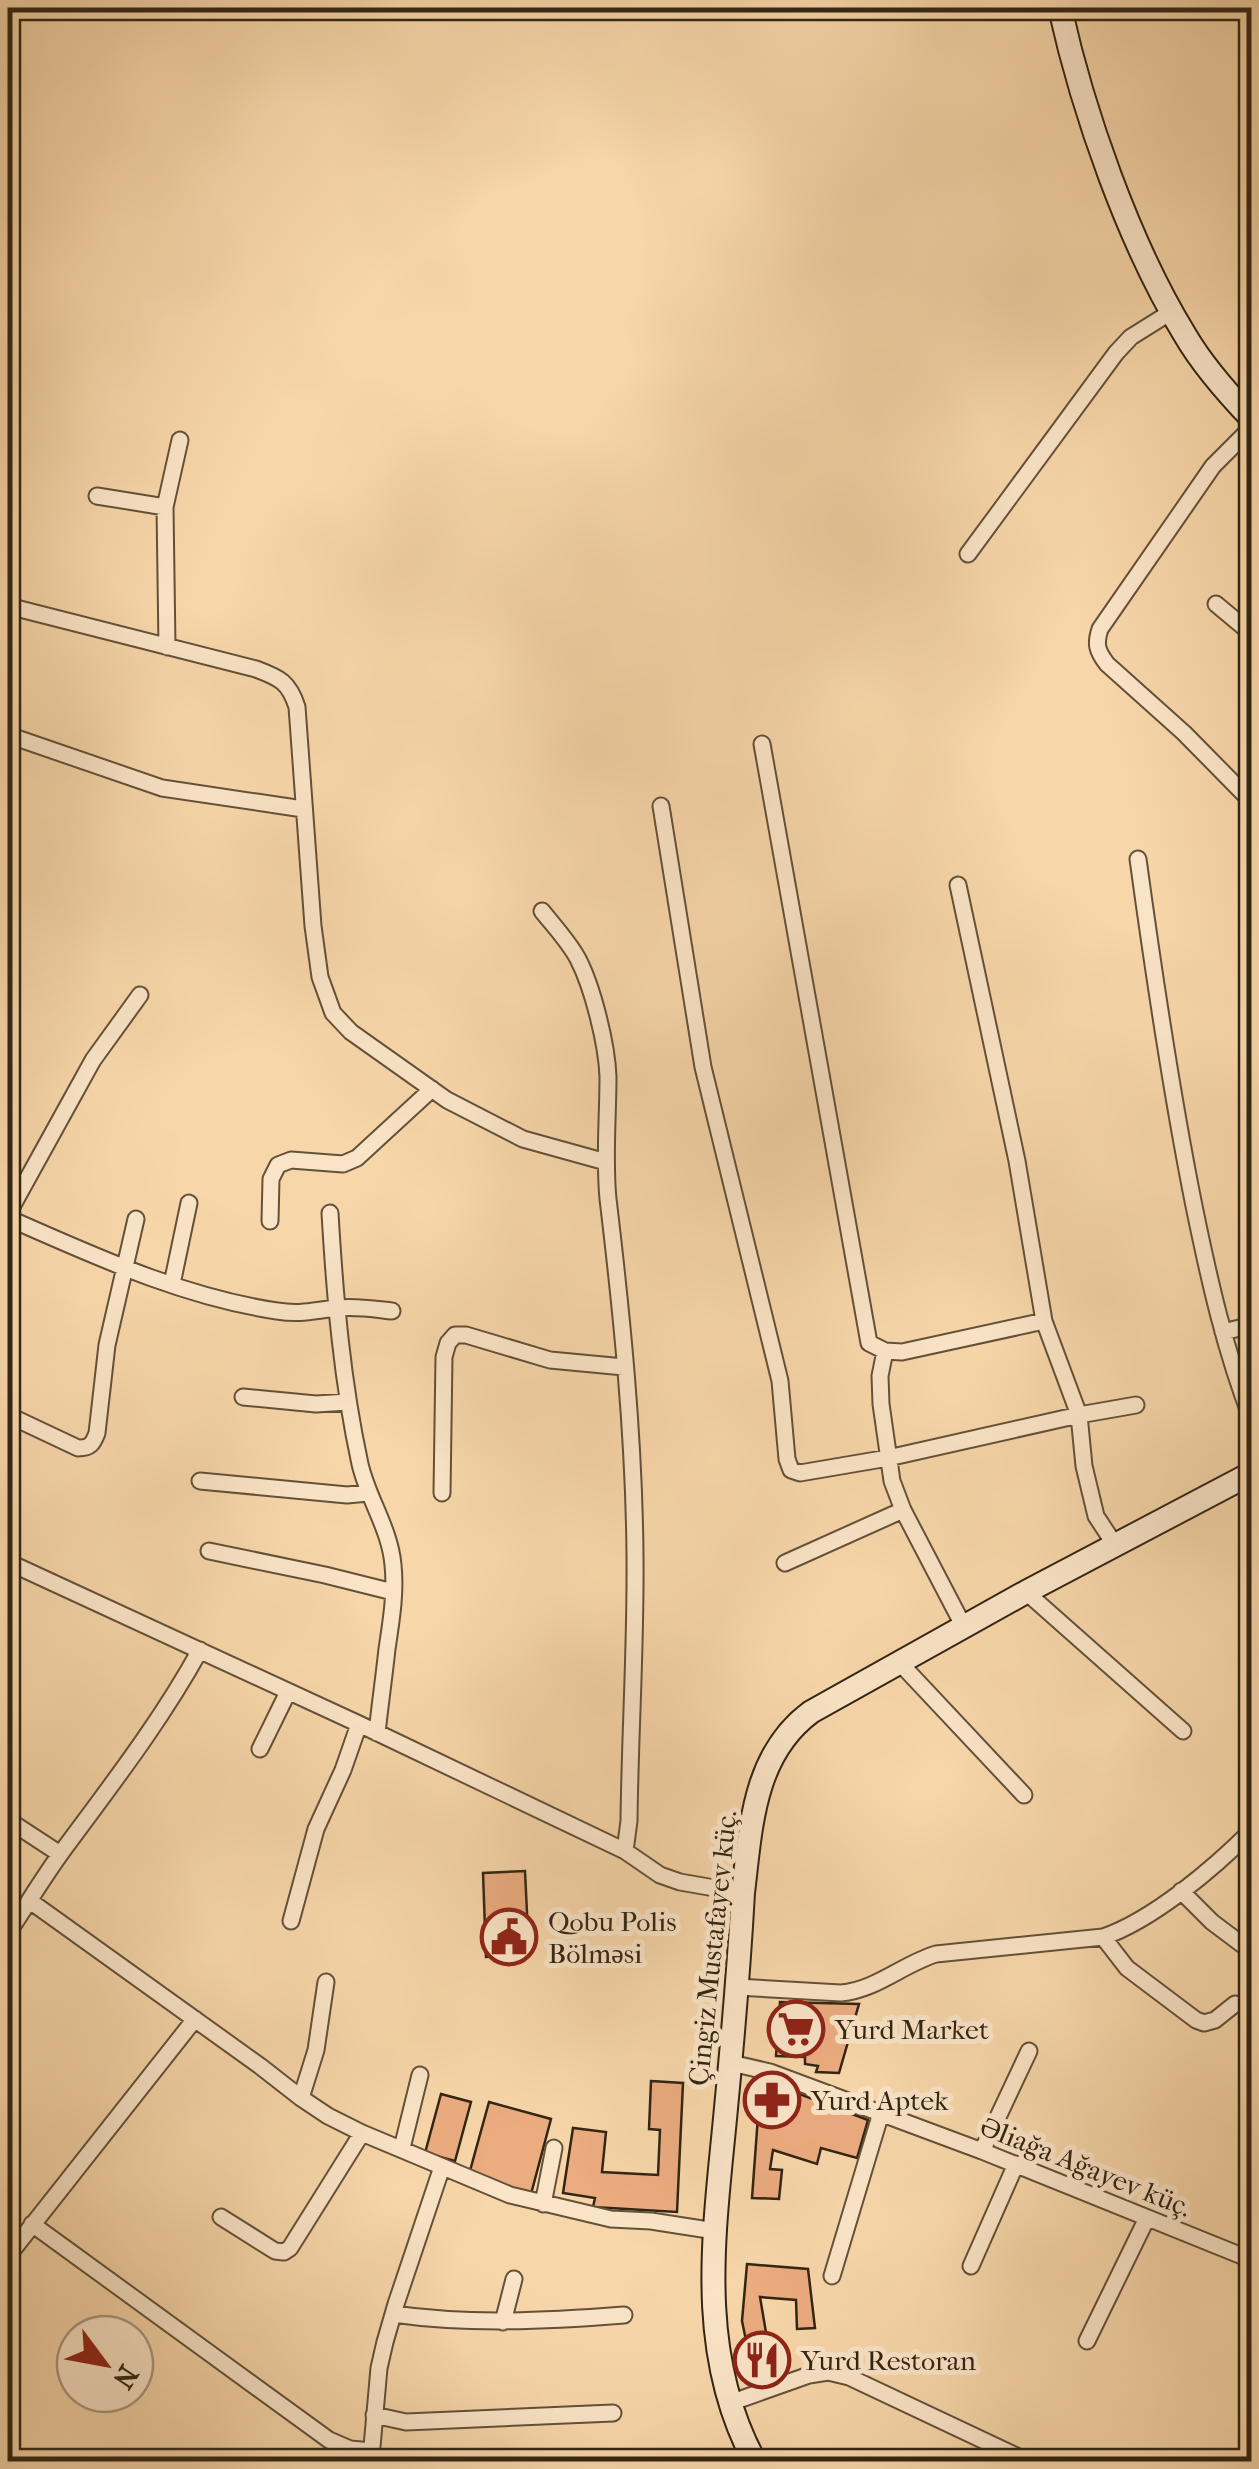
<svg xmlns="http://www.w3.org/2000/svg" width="1259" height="2469" font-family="'IM FELL French Canon',serif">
	<rect width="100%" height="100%" fill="#f7d6a9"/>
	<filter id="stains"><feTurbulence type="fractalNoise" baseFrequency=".002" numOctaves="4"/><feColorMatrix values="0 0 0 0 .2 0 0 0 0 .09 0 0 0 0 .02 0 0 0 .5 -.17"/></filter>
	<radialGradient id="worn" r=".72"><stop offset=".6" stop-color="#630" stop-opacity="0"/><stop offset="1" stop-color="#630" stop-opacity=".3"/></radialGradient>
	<!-- building -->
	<path fill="#ebac80" stroke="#322513" stroke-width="2.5" d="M525,1871L529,1954L486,1957L483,1873Z
		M780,2002L859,2004L839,2073L816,2072L818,2066L805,2064V2057L776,2056Z
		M651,2081L683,2083L677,2212L593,2207L595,2198L563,2193L573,2128L606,2132L602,2172L658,2175L660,2130L649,2129Z
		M768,2082L868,2120L857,2158L821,2148L817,2164L773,2150L770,2169L782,2170L779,2199L752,2198L760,2089Z
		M441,2094L471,2102L455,2161L425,2153Z
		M489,2102L551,2119L531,2194L468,2178Z
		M747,2264L808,2269L815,2328L797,2329L796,2300L760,2297L773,2374L754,2379L742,2321Z"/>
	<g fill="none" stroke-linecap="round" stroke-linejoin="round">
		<!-- street casing -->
		<g stroke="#635138" stroke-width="19">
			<path id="street" d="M1252,427L1213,466L1100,629C1095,644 1097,651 1107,664L1184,733L1252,802
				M97,496L165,507
				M968,554L1116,353L1131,337L1171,312
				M1216,604L1252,634
				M8,606L256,669C280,678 289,682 297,707L313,926L320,977L333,1013L351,1032L447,1100L523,1139L606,1162
				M167,647L165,507L180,440
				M8,735L162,788L303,809
				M762,744L869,1343L885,1351L880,1376L881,1404L892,1481L903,1510L964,1627
				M661,806L703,1067L780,1381L787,1459L791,1470L800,1473L888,1458L1079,1415L1136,1405
				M1138,859C1154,976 1171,1091 1194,1206C1209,1279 1225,1351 1252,1420
				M958,885L1017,1161L1044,1321L1079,1415L1084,1466L1096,1516L1115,1545
				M542,911C554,926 569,942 578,959C593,988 607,1045 608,1077C608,1118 604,1158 608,1199C622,1316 634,1436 635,1555C636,1644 630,1732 629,1821L625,1851
				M330,1213C335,1298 342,1381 360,1464C368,1499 390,1529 393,1565C396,1593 391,1622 387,1649C384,1677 380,1705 377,1733
				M8,1214L93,1060L140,995
				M8,1218C95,1256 182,1297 277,1311C302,1315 315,1310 338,1308C356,1306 374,1309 392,1311
				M270,1221L271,1179L278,1165L291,1160L343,1164L357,1158L432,1089
				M172,1284L189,1203
				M1223,1332L1252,1325
				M885,1351L902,1352L1044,1321
				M243,1397L316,1404L348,1402
				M8,1415L78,1448C90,1448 93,1444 97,1433L107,1345L136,1219
				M200,1481L347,1495L368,1493
				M442,1493L444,1357L448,1343L455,1335H466L550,1360L624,1367
				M209,1551L325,1575L393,1592
				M8,1562L359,1724L625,1851L660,1875L680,1882L743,1893
				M785,1563L903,1510
				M1026,1592L1183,1731
				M899,1662L1024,1795
				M260,1749L288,1692
				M8,1820L60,1854
				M1181,1891L1212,1922L1252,1952
				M30,1901L260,2066L301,2098L328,2116L362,2133L510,2195L611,2219L651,2221L715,2231
				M291,1921L316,1829L343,1770L359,1724
				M8,1933C27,1905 44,1876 64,1849C112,1784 161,1721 200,1650
				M1103,1937L1127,1968L1196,2020L1204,2023L1215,2020L1235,2004
				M737,1987L841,1993C876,1990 903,1964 936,1954L1103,1937C1153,1920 1214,1868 1252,1830
				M731,2063L770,2072L982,2151L1252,2260
				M301,2098L316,2050L326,1982
				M402,2148L420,2075
				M982,2151L1029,2051
				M543,2204L554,2148
				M221,2217L275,2251L284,2252L290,2248L362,2133
				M32,2224L329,2440L350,2449L372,2451
				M8,2256L195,2019
				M971,2266L1016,2164
				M832,2276L881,2113
				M393,2314C470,2325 547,2321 624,2315
				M503,2322L514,2279
				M1087,2341L1147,2218
				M730,2403L809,2375L828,2372L849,2377L1029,2462
				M374,2415L406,2422L613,2413
				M371,2458L379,2368L385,2342L396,2304L442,2167"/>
		</g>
		<!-- secondary casing -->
		<g stroke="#322513" stroke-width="26">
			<path id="secondary" d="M1060,8C1083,112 1129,244 1185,335C1203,366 1227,393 1252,419
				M8,2460L10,2462
				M755,2462C694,2350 715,2228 726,2108C733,2036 739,1965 743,1893C751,1827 753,1755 811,1712L1026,1592L1252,1473"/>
		</g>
		<!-- street -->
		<use href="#street" stroke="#fae4c7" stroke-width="15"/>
		<!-- secondary -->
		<use href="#secondary" stroke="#fae4c7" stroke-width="22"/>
	</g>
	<!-- icons -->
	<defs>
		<g id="civic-ring" transform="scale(2.875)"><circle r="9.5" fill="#fae4c7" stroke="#8f2418" stroke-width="1.5"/><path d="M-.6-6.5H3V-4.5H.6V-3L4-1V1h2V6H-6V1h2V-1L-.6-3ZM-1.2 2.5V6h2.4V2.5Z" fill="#8f2418"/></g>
		<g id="supermarket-ring" transform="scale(2.875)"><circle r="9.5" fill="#fae4c7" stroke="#8f2418" stroke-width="1.5"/><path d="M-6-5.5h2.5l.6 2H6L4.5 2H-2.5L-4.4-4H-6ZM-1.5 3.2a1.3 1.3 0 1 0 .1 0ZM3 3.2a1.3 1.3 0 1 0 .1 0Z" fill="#8f2418"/></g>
		<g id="pharmacy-ring" transform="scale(2.875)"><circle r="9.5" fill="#fae4c7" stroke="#8f2418" stroke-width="1.5"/><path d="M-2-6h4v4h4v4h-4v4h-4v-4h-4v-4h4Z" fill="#8f2418"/></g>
		<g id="restaurant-ring" transform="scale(2.875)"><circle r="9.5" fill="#fae4c7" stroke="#8f2418" stroke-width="1.5"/><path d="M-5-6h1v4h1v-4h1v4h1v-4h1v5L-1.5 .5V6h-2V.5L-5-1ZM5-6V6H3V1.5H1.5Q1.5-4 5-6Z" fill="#8f2418"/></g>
	</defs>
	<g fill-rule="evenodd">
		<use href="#civic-ring" x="509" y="1937"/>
		<use href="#supermarket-ring" x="796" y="2029"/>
		<use href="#pharmacy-ring" x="772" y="2100"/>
		<use href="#restaurant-ring" x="762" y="2360"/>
	</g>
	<g text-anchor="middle" stroke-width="10" stroke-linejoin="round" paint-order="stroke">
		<!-- poi labels -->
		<g font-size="28" fill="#322513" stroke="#fae4c7" text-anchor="start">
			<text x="548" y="1931">Qobu Polis<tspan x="548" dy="32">Bölməsi</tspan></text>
			<text x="835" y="2039">Yurd Market</text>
			<text x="811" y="2110">Yurd Aptek</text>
			<text x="801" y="2370">Yurd Restoran</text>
		</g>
		<!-- street labels -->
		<g font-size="28" fill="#322513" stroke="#fae4c7">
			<text transform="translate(712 1948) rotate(-84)" y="10">Çingiz Mustafayev küç.</text>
			<text transform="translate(1086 2166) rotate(22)" y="10">Əliağa Ağayev küç.</text>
		</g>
	</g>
	<!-- margin -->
	<rect width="1259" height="2469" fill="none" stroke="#f7d6a9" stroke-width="40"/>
	<rect x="10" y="10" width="1239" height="2449" fill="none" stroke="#322513" stroke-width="5"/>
	<rect x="20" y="20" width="1219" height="2429" fill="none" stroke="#322513" stroke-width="2.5"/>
	<!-- north arrow -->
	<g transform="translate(105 2364) rotate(122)"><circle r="48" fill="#fae4c7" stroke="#aa987f" stroke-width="2.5"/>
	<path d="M0-8L18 38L0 25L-18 38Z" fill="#8f2418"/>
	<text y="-15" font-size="28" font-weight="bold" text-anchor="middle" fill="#322513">N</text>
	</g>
	<rect width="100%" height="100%" filter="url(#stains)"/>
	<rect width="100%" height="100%" fill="url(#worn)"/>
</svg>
